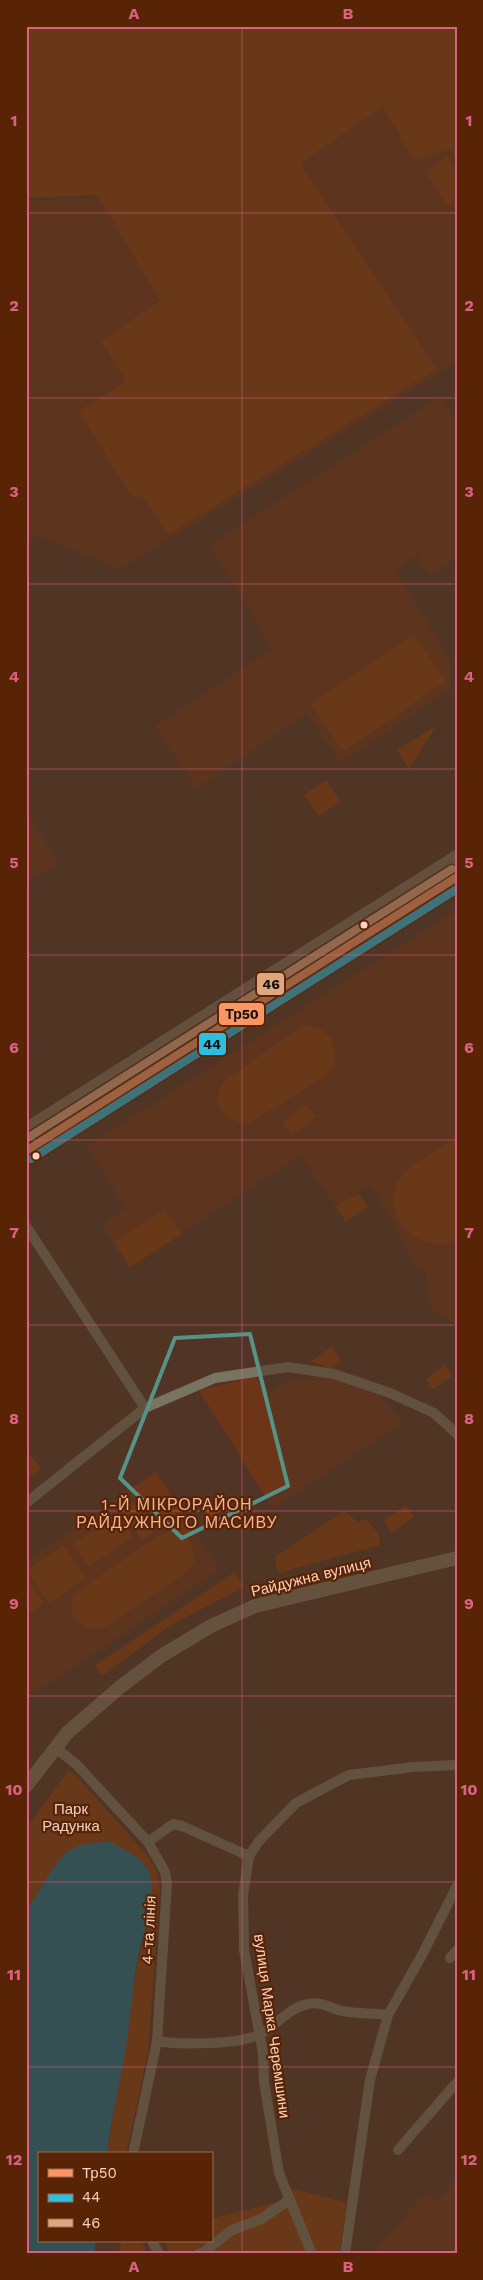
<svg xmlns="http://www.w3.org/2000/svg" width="483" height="2280" font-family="'Work Sans',sans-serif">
	<rect width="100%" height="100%" fill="#513425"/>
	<!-- built -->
	<path fill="#6d3517" d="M352,26L457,69V362L120,569L37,535L26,542V201L92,198Z
		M441,396L457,422V558L429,576L417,555L396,571L443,648L449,662L451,688L341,763L307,714L196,788L155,726L272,649L210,545Z
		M26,811L59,863L26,884Z
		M457,910V1325L431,1309L424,1267H417L371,1184L336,1207L300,1156L130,1267L102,1225L126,1208L87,1146Z
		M255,1377L269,1394L290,1379L328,1377L379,1396L403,1422L273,1509L199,1390Z
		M156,1472L220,1569L26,1699V1561Z
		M457,2177V2254H372L426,2192L437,2201Z"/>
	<!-- green -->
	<path fill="#883c0b" d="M26,26H457V160L449,149L414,159L383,107L300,163L436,369L169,534L144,498L131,496L79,411L126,381L101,341L160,301L98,195L26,198Z
		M448,156L457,170V200L448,205L425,171Z
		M414,634L446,681L343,751L311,703Z
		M436,726L409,769L397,750Z
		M326,780L340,801L319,816L304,795Z
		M308,1026C333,1027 343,1056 327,1074L251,1123C224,1124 208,1103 225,1080L299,1029Z
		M306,1104L316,1117L292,1135L282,1123Z
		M457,1139V1240C418,1256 377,1216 400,1178C411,1162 440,1149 457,1139Z
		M358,1193L368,1207L346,1221L336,1207Z
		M165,1209L182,1234L130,1267L114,1242Z
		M332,1347L341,1361L331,1369L311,1361Z
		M445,1365L452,1376L433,1389L426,1379Z
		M30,1454L41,1469L26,1480V1457Z
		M210,1499L219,1513L209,1519L201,1505Z
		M133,1502L154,1533L143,1540L122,1510Z
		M406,1505L414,1517L392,1533L384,1520Z
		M344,1511L358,1522L367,1519L379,1535L380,1545L278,1573L275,1557Z
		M117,1514L133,1537L89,1567L73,1544Z
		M170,1531C187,1532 195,1546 194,1562L185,1573L101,1629C79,1632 61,1609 78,1591L159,1536Z
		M64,1546L86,1578L49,1603L27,1571Z
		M235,1572L244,1587L171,1625L102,1676L94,1666Z
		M26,1577L44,1603L31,1613L26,1606Z
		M68,1771L77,1777L147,1855L156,1870L160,1886L148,2052L126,2154H107L138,1960L149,1917L152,1895L51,1873L26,1914V1829Z
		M290,2188L347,2203L339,2254H317Z
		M285,2200L308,2254H171L164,2241H211V2219Z
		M121,2241H141L148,2254H119Z"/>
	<!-- water -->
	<path fill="#15718d" d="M111,1842C126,1851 146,1858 150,1876C157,1906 142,1933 137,1962C132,1992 130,2023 125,2053C119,2086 111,2120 107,2154H39V2241H96L94,2254H26V1914C33,1900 58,1856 70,1850C83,1843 97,1842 111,1842Z"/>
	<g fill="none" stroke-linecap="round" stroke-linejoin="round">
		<!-- street -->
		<path stroke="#797461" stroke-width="10" d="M26,1226L145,1408
			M26,1503L145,1408L215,1378L288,1367L334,1374L390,1393L434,1413L457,1434
			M56,1748L77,1765L148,1842L165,1872L167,1884L157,2041L133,2154
			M148,1842L173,1824L182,1826L249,1856
			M450,1958L457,1950
			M157,2041C180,2045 239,2045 260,2034C277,2025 288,2008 308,2004C321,2001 330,2008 342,2011C357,2014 373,2013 388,2015
			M398,2150L457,2082
			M152,2241L159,2254
			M198,2254L204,2252L232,2230L261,2219L289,2200
			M312,2254L279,2173L264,2082L263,2053L244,1950L243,1895L249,1856L259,1841L296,1803L341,1779L349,1775L413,1767L457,1765
			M345,2254L370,2080L388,2015L421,1957L457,1886"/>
		<!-- secondary -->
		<path stroke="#7d755f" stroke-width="14" d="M26,1786L68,1732L119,1688L161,1656L211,1626L255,1606L457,1558"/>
		<!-- primary -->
		<path stroke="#7c705a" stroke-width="16" d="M26,1131L457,858
			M26,1151L457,877"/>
		<!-- bus-1 casing -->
		<g stroke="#582405" stroke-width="11">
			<path id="bus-1" d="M26,1151L457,877"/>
		</g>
		<!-- bus-2 casing -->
		<g stroke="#582405" stroke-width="11">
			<path id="bus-2" d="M31,1159L457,889"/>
		</g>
		<!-- bus-3 casing -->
		<g stroke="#582405" stroke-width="11">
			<path id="bus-3" d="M26,1139L452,869"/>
		</g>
		<!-- bus-1 -->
		<use href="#bus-1" stroke="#fb9564" stroke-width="8"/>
		<!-- bus-2 -->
		<use href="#bus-2" stroke="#2dbfdf" stroke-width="8"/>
		<!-- bus-3 -->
		<use href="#bus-3" stroke="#dfa77e" stroke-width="8"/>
	</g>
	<!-- marked area -->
	<path d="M0 0H483V2280H0ZM250,1334L288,1486L182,1538L120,1478L175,1338Z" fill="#513425" fill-opacity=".55" fill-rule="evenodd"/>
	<path fill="none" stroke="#569286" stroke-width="4" stroke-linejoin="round" d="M250,1334L288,1486L182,1538L120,1478L175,1338Z"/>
	<!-- grid -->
	<path fill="none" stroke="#d96283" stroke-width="1" stroke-opacity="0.55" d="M242,26V2254M26,213H457M26,398H457M26,584H457M26,769H457M26,955H457M26,1140H457M26,1325H457M26,1511H457M26,1696H457M26,1882H457M26,2067H457"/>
	<!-- markers -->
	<g fill="#fcd2bf" stroke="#582405" stroke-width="2">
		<circle cx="364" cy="925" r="4.5"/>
		<circle cx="36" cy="1156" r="4.5"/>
	</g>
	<g text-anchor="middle" stroke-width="4.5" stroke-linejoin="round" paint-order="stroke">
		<!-- street labels -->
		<g font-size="15" fill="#fcd2bf" stroke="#582405">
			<text transform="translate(311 1577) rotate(-14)" y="5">Райдужна вулиця</text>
			<text transform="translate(149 1930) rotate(-87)" y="5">4-та лінія</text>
			<text transform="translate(272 2026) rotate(82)" y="5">вулиця Марка Черемшини</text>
		</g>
		<!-- park labels -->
		<g font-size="15" fill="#eed0c2" stroke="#582405">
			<text x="71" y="1814">Парк<tspan x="71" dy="17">Радунка</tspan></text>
		</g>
		<!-- neighbourhood labels -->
		<g font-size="16" letter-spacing="1" fill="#f5b495" stroke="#582405">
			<text x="177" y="1510">1-Й МІКРОРАЙОН<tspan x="177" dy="18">РАЙДУЖНОГО МАСИВУ</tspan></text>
		</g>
	</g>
	<g stroke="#582405" stroke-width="2">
		<rect x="256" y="972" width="29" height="24" rx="5" fill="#dfa77e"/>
		<rect x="218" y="1002" width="47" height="24" rx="5" fill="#fb9564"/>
		<rect x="198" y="1032" width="29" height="24" rx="5" fill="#2dbfdf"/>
	</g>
	<g font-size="14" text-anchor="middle" font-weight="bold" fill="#111">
		<text x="271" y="989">46</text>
		<text x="242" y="1019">Тр50</text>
		<text x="212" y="1049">44</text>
	</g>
	<!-- border -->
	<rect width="483" height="2280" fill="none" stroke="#582405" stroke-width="55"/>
	<!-- legend -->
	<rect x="38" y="2152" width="175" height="90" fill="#582405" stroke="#9a6a4f"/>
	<rect x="48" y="2169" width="25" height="8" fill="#fb9564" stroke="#9a6a4f"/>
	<text x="82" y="2178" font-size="15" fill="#fcd2bf">Тр50</text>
	<rect x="48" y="2194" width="25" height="8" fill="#2dbfdf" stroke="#9a6a4f"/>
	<text x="82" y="2202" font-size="15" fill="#fcd2bf">44</text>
	<rect x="48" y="2219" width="25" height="8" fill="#dfa77e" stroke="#9a6a4f"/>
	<text x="82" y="2228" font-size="15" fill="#fcd2bf">46</text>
	<rect x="28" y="28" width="428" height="2224" fill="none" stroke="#d96283" stroke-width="2"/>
	<g font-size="16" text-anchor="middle" font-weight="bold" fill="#d96283">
		<text x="134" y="19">A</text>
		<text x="348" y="19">B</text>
		<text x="14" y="126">1</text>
		<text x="469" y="126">1</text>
		<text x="14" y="311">2</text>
		<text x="469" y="311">2</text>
		<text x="14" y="497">3</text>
		<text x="469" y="497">3</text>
		<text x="14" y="682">4</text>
		<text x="469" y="682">4</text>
		<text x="14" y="868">5</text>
		<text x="469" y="868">5</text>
		<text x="14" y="1053">6</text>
		<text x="469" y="1053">6</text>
		<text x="14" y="1238">7</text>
		<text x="469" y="1238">7</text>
		<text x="14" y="1424">8</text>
		<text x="469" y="1424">8</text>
		<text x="14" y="1609">9</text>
		<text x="469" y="1609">9</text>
		<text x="14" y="1795">10</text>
		<text x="469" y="1795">10</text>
		<text x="14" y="1980">11</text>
		<text x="469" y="1980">11</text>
		<text x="14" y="2165">12</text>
		<text x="469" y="2165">12</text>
		<text x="134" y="2272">A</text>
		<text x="348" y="2272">B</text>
	</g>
</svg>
